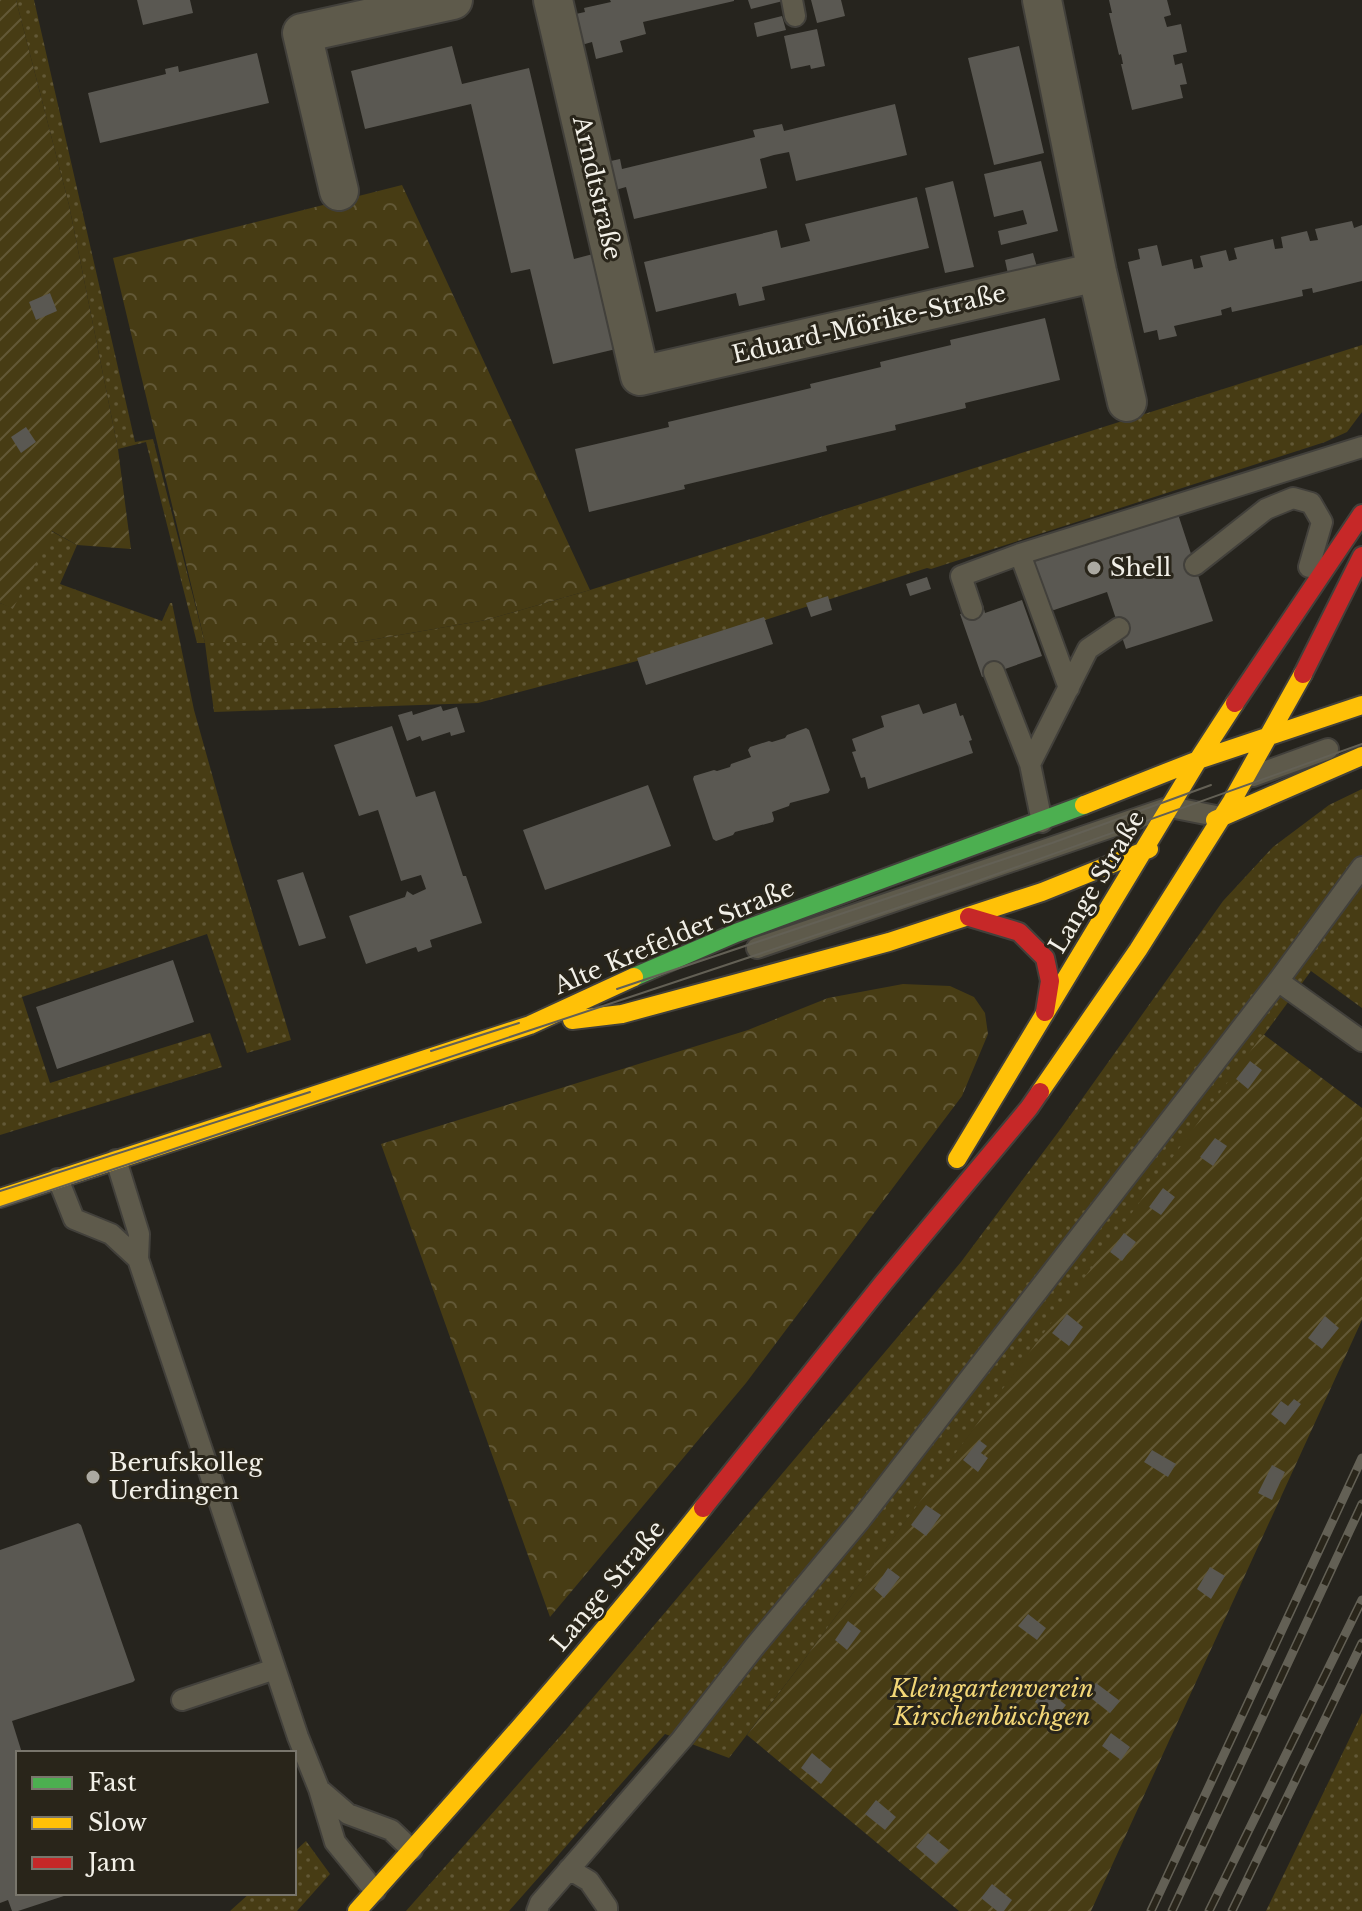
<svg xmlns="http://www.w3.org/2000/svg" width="1362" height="1911" font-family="'Libre Baskerville',serif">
	<defs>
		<pattern id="grass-dots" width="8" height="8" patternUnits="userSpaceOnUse" patternTransform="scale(2)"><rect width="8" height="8" fill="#473c14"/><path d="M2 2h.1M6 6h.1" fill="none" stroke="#625836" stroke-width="1.8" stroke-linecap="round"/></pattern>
		<pattern id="forest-crowns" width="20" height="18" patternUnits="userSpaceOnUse" patternTransform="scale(2)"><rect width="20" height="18" fill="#473c14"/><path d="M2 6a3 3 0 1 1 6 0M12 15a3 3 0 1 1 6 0" fill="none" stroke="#625836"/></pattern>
		<pattern id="garden-furrows" width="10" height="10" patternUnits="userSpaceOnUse" patternTransform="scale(2)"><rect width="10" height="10" fill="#473c14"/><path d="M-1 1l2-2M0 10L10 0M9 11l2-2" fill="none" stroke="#625836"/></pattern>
	</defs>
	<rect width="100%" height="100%" fill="#26241e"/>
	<!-- grass -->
	<path fill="url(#grass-dots)" d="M16,0H34L135,442L153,439L205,643H353L486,620L590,590L1362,345V412L1347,432L1325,442L931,569L927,568L637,661L478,703L214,712L205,643H197L146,442L118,449L69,205Z
		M51,531L77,545L60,584L162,621L170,603H172L194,710L231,842L291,1040L247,1053L207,934L22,997L50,1083L210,1033L222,1067L0,1135V603L13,608Z
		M1362,789V1008L1311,971L792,1676L729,1758L665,1734L509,1911H406L564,1732L961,1262L1062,1127L1223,901L1273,847L1329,805Z
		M1362,1713V1911H1266Z
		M306,1841L330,1874L297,1911H230L250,1893H294V1852Z"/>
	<!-- forest -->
	<path fill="url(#forest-crowns)" d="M402,185L590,590L486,620L353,643H205L113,258Z
		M903,984L950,986L974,997L985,1013L988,1034L962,1096L746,1383L550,1617L381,1144L748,1030L828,998Z"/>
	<!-- garden -->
	<path fill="url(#garden-furrows)" d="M0,0H16L69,205L118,449L131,549L77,545L52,531L13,609L0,603Z
		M1263,1034L1362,1108V1320L1091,1911H959L747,1735L792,1676Z"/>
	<!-- building -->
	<path fill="#5a5852" d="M137,0H190L193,13L143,25Z
		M610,0H734V1L643,22L646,34L620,41L623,52L596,59L592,42L578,46L571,15L585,12L584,8L611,2Z
		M748,0H783V1L751,9Z
		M811,0H841L845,16L817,23Z
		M1109,0H1167L1171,15L1164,17L1167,27L1181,24L1187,52L1173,55L1175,65L1182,63L1187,84L1180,85L1183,98L1132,110L1121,64H1123L1121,54L1119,55L1109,13H1112Z
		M782,16L786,30L757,37L754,23Z
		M817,29L825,66L811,69L810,65L791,69L784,36Z
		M452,46L462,84L529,68L574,259L593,254L616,349L553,364L530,269L511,273L471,104L365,129L351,71Z
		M1019,46L1044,153L994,165L968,58Z
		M257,53L269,103L100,143L88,93L166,74L165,69L178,66L179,72Z
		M895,104L907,155L796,181L789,152L774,155L760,159L767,188L634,219L626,187L612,191L606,162L620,159L622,169L755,137L753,130L782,124L784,131Z
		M1041,161L1058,231L1001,245L998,231L1027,224L1023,210L994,217L984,174Z
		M953,181L974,267L945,273L925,188Z
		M917,197L929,248L762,287L765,300L739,306L736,293L656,312L644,262L777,230L781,248L810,241L805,224Z
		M1352,221L1354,228L1362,225V281L1313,293L1312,288L1302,290L1303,296L1232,312L1231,307L1221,310L1222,315L1174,326L1177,336L1159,340L1157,330L1144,333L1128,262L1140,259L1138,249L1157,245L1162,266L1192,259L1194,269L1203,267L1200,256L1226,250L1229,261L1237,259L1234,248L1273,239L1275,249L1283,248L1281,237L1307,231L1310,241L1318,240L1315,229Z
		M1033,253L1037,267L1008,274L1005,260Z
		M50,293L57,311L36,320L29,302Z
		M1045,318L1060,380L965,403L966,408L895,425L896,430L826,446L827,451L684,485L685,489L589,512L575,449L669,427L668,422L811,388L810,384L881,367L880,362L951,345L950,340Z
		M26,427L36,442L21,453L11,437Z
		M1178,514L1213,621L1126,649L1107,592L1054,610L1048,608L1033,562Z
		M927,577L931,589L910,596L906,584Z
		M828,596L832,610L811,617L806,603Z
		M1022,600L1042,656L982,677L960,614L983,605L985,613Z
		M764,617L773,644L646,685L637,658Z
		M956,703L960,716L963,715L972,740L969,741L973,753L868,789L865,777L861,778L852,752L856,751L852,739L884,727L881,716L919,704L923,714Z
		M441,706L443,711L457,707L465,732L451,736L450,732L422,741L420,736L407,741L398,715L412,711L413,715Z
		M392,726L416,797L435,791L463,876H466L482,923L430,940L432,947L418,952L416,947L366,964L349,916L405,897L407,891L413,895L426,889L421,875L401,881L378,810L359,816L334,745Z
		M806,728L809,730L830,790L828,793L790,803L789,806L772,812L774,819L773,822L735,832L733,835L716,841L713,839L693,779L694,776L714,770L717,771L730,767L731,764L751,757L748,750L750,747L769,741L772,742L785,738L787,735Z
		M648,785L671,846L545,890L523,830Z
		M303,872L326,938L299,946L277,880Z
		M173,960L194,1022L57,1069L36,1007Z
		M1250,1061L1262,1070L1248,1089L1236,1079Z
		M1215,1138L1227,1146L1213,1166L1200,1157Z
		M1163,1188L1175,1197L1161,1215L1149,1207Z
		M1124,1233L1136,1242L1122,1261L1110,1252Z
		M1067,1314L1083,1327L1069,1346L1052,1333Z
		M1325,1316L1339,1328L1322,1349L1308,1338Z
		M1294,1399L1301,1404L1285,1425L1271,1414L1281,1401L1288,1406Z
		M979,1440L987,1446L981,1453L988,1458L978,1472L963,1460Z
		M1152,1450L1176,1464L1168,1477L1144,1462Z
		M1272,1465L1285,1472L1272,1500L1258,1493Z
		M926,1505L941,1515L926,1536L911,1525Z
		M78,1523L81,1525L135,1680L133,1682L12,1721L22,1753H18V1893L70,1894L18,1911H12L8,1900L0,1903V1550Z
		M1210,1567L1225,1576L1211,1599L1197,1589Z
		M888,1568L900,1577L884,1598L874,1589Z
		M1028,1614L1046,1628L1037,1640L1018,1626Z
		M848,1621L861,1631L847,1650L835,1640Z
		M1096,1683L1120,1701L1110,1713L1087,1695Z
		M1045,1689L1066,1705L1056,1718L1035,1702Z
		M1111,1733L1130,1747L1121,1760L1102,1746Z
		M812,1753L832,1770L821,1784L801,1768Z
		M876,1800L896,1817L885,1830L865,1814Z
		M928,1833L949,1850L936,1864L916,1847Z
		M992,1884L1012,1900L1004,1911H997L981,1898Z"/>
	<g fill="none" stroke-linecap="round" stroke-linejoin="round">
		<!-- lane casing -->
		<g stroke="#42403b" stroke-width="24">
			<path id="lane" d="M792,0L795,16
				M1195,565L1266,509L1293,498L1311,503L1322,522L1309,567
				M972,609L961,576L1020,554
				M994,672L1030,764
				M1069,688L1020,554L1362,447
				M1253,776L1328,749
				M1042,822L1030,764L1088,649L1119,628
				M757,948L1170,807L1221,817
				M1278,981L1362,1041
				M116,1160L139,1234L138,1259L298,1737L319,1789L335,1842L375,1891
				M58,1179L74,1219L111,1234L138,1259
				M182,1700L275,1669
				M319,1789L348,1814L391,1830L412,1850
				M569,1869L589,1881L607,1907V1911
				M537,1911L540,1903L682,1739L755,1646L860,1520L1278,981L1362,867"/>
		</g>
		<!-- street casing -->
		<g stroke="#42403b" stroke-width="42">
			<path id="street" d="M553,0L640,376L1097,272
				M1042,0L1097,272L1127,402
				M339,191L302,33L453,0"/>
		</g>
		<!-- fast casing -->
		<g stroke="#42403b" stroke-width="22">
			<path id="fast" d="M634,977L736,933L1084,805"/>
		</g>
		<!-- slow casing -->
		<g stroke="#42403b" stroke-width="22">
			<path id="slow" d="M1084,805L1198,760L1362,705
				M1215,820L1362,756
				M572,1020L622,1014L889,942L1042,892L1149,849
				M1040,1092L1138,950L1232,801L1303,674
				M957,1159L1198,760L1235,703
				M0,1198L530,1025L634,977
				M357,1911C475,1779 593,1647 703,1508"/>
		</g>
		<!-- jam casing -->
		<g stroke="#42403b" stroke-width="22">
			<path id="jam" d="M1303,674L1362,556
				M1235,703L1362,514
				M969,917L1019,932L1045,958L1050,981L1045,1012
				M703,1508L884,1282L1029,1108L1040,1092"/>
		</g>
		<!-- lane -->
		<use href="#lane" stroke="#5e5a4b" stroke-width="20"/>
		<!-- street -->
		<use href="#street" stroke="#5e5a4b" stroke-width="38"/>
		<!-- fast -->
		<use href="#fast" stroke="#4caf50" stroke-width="18"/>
		<!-- slow -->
		<use href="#slow" stroke="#ffc107" stroke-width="18"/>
		<!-- jam -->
		<use href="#jam" stroke="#c62828" stroke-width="18"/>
		<!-- tram -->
		<path stroke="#636055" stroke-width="2" d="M617,989L1052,843L1211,785
			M431,1051L519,1023
			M0,1191L310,1092
			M0,1207L966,885L1362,744"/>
		<!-- rail casing -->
		<g stroke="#636055" stroke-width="9">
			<path id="rail" d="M1151,1911L1362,1458
				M1172,1911L1362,1504
				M1209,1911L1362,1600
				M1232,1911L1362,1643"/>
		</g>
		<!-- rail -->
		<use href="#rail" stroke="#29251a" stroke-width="6" stroke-dasharray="18" stroke-linecap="butt"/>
	</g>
	<!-- markers -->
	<g fill="#aba9a1" stroke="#29251a" stroke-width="3">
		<circle cx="1094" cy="568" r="8"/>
		<circle cx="93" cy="1477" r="8"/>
	</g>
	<g text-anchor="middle" stroke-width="6" stroke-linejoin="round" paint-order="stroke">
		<!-- street labels -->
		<g font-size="24" fill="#f2f0e8" stroke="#29251a">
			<text transform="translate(597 188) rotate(77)" y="8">Arndtstraße</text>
			<text transform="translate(869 324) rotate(-13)" y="8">Eduard-Mörike-Straße</text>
			<text transform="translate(1097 882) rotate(-59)" y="8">Lange Straße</text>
			<text transform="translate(674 937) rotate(-23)" y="8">Alte Krefelder Straße</text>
			<text transform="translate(608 1586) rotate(-50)" y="8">Lange Straße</text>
		</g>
		<!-- poi labels -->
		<g font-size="24" fill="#f2f0e8" stroke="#29251a" text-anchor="start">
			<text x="1110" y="576">Shell</text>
			<text x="109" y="1471">Berufskolleg<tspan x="109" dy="28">Uerdingen</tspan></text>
		</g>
		<!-- park labels -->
		<g font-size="24" font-style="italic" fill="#f2d677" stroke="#29251a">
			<text x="992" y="1697">Kleingartenverein<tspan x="992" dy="28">Kirschenbüschgen</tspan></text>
		</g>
	</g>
	<!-- legend -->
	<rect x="16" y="1751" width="280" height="144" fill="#29251a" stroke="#79766c" stroke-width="2"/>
	<rect x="32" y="1777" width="40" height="12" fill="#4caf50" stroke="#79766c" stroke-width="2"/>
	<text x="88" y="1791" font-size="24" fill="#f2f0e8">Fast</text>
	<rect x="32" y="1817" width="40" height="12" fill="#ffc107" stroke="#79766c" stroke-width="2"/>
	<text x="88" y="1831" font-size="24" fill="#f2f0e8">Slow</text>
	<rect x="32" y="1857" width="40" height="12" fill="#c62828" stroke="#79766c" stroke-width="2"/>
	<text x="88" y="1871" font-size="24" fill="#f2f0e8">Jam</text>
</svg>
